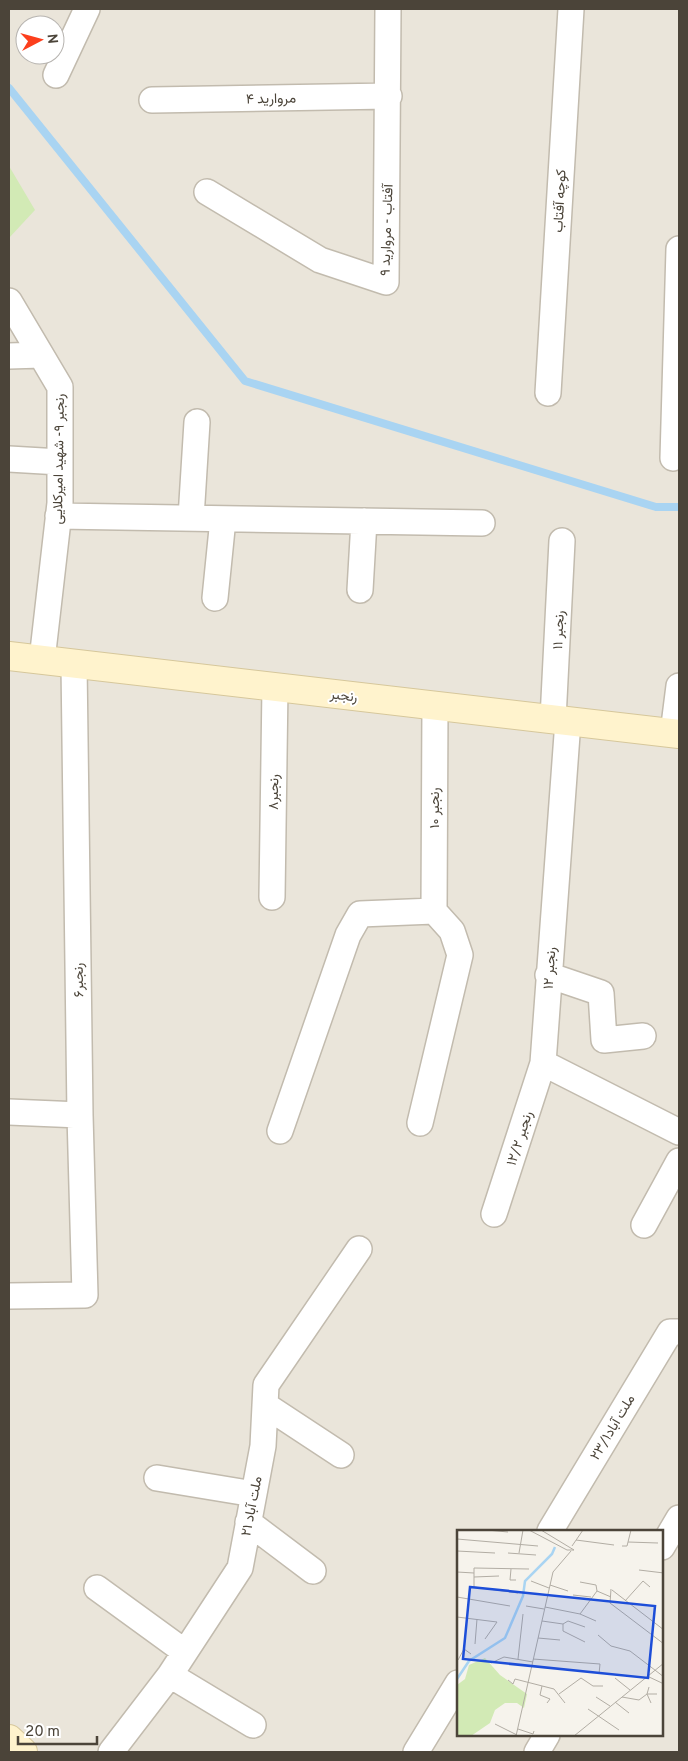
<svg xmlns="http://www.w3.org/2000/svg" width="688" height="1761" font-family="Overpass,Vazirmatn,sans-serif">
	<rect width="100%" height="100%" fill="#f6f3ec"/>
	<!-- residential -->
	<path fill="#eae5da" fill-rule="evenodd" d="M9,9H679V1752H9ZM25,25H55V55H25ZM458,1531H662V1735H458Z"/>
	<!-- green -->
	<path fill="#d2eab5" d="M9,166L35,210L9,238Z"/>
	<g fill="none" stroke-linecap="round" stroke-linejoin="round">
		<!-- stream -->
		<path stroke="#a9d4f2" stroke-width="8" d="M9,88L245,381L656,507H679"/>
		<!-- street casing -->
		<g stroke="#c2bbae" stroke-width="28">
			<path id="street" d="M56,75L87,9
				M152,100L389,96
				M207,192L320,260L386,282L388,9
				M9,301L60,387V503L42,660
				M9,356L41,355
				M548,393L571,9
				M673,458L679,249
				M9,459L60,462
				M58,516L482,523
				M191,518L197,422
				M360,590L364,521
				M215,598L223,519
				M553,719L562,541
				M673,733L679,686
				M272,897L275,687
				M434,911L435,706
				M548,975L601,993L604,1040L643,1036
				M543,1063L679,1132
				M9,1112L80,1115
				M280,1131L348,935L360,914L434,911L452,931L460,955L420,1123
				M494,1214L543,1063L568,721
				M644,1225L679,1161
				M9,1296L85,1295L80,1115L74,664
				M265,1405L341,1455
				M157,1478L254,1494
				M248,1522L313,1571
				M550,1531L670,1332H679
				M662,1547L679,1518
				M97,1588L185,1652
				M170,1675L253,1725
				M111,1752L170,1675L240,1568L263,1446L266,1385L359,1249
				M416,1752L458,1683
				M537,1752L547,1735"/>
		</g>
		<!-- secondary casing -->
		<g stroke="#d6c79b" stroke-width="30">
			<path id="secondary" d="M9,656L679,734
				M9,1739L23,1752"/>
		</g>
		<!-- street -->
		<use href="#street" stroke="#fff" stroke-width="25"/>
		<!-- secondary -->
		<use href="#secondary" stroke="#fff3cd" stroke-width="28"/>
	</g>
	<g text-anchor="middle" stroke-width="4" stroke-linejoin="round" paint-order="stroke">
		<!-- street labels -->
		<g font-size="14" fill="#4b4439" stroke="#fff">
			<text transform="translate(271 98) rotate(-1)" y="5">مروارید ۴</text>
			<text transform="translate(559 201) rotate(-87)" y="5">کوچه آفتاب</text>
			<text transform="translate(386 230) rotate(-88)" y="5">آفتاب - مروارید ۹</text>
			<text transform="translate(58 459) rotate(-89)" y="5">رنجبر ۹- شهید امیرکلایی</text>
			<text transform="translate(558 630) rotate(-87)" y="5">رنجبر ۱۱</text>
			<text transform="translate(344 695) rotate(7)" y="5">رنجبر</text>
			<text transform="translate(273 792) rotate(-89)" y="5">رنجبر۸</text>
			<text transform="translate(434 808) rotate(-90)" y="5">رنجبر ۱۰</text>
			<text transform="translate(549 968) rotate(-86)" y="5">رنجبر ۱۲</text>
			<text transform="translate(78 980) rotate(-91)" y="5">رنجبر۶</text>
			<text transform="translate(519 1138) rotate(-72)" y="5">رنجبر ۱۲/۲</text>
			<text transform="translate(612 1427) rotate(-59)" y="5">ملت آباد۲۳/۱</text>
			<text transform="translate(251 1506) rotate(-79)" y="5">ملت آباد ۲۱</text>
		</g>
	</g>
	<!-- overview -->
	<g transform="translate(457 1530)">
		<rect width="206" height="206" fill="#f6f3ec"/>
		<path d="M28,128L43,145L70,164L67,178L60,173H48L38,180L33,193L14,206H0V155L8,149L12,135Z" fill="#d2eab5"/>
		<path fill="none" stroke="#a9d4f2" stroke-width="2.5" d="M0,149L12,131L48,108L66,66L68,51L95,24L98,17"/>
		<path fill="none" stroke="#b2ada4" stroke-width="1" d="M30,0L51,2M72,0L110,20H117L84,0M0,9L81,16M119,10L157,15M171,12L201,13M115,16L126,0M165,16H170L174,0M0,21L38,23M51,23L79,25M62,23L66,0M54,39L53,50H59M182,40L207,43M0,42L17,43M17,47L42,46M74,51L92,58M123,52L139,55L140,61L123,84M93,55L111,61M154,59L153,73L207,114M155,60L207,100M140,61L154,67M61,63L17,57V38L72,39M116,65L134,67M0,67L53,76M168,71L186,51L193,57M69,76L87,79M88,77L123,84L139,91M0,87L40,92L28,109M85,91L106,94M141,105L154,116L173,121L207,147M81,108L103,110M128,112L106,101V94L111,91L128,97M18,114L20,89M61,129L66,84M76,129L143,134L142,144M1,130L7,119L14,124M34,133L47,127L76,132M190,146L207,154M158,148L173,160M51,150L56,154L58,149L97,159L108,173M85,156L83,165L93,169L90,173M192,157L190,164L194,173M102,164L124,148L136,156H146M139,167L153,176M165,167L182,170L190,164H200M158,172L172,183M131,179L162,200M38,194L60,205M61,199L76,204L77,201M59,206L96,42L114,21M117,206L207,133"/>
		<path fill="#1d4ed8" fill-opacity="0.15" stroke="#1d4ed8" stroke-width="2.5" d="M13,57L198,76L191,148L6,129Z"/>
		<rect width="206" height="206" fill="none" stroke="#4b4439" stroke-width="2.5"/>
	</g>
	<!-- border -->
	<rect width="688" height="1761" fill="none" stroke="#4b4439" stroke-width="20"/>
	<!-- north arrow -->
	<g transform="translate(40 40) rotate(84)"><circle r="24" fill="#ffffff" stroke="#b7b4b0"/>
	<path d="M0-4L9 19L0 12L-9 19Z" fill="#fc3f1d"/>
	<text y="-8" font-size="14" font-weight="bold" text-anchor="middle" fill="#4b4439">N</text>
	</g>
	<!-- scale -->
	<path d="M18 1736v8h79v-8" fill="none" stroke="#4b4439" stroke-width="2.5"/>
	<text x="25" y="1736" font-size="15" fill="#4b4439" stroke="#ffffff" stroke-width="4" paint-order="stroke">20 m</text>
</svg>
